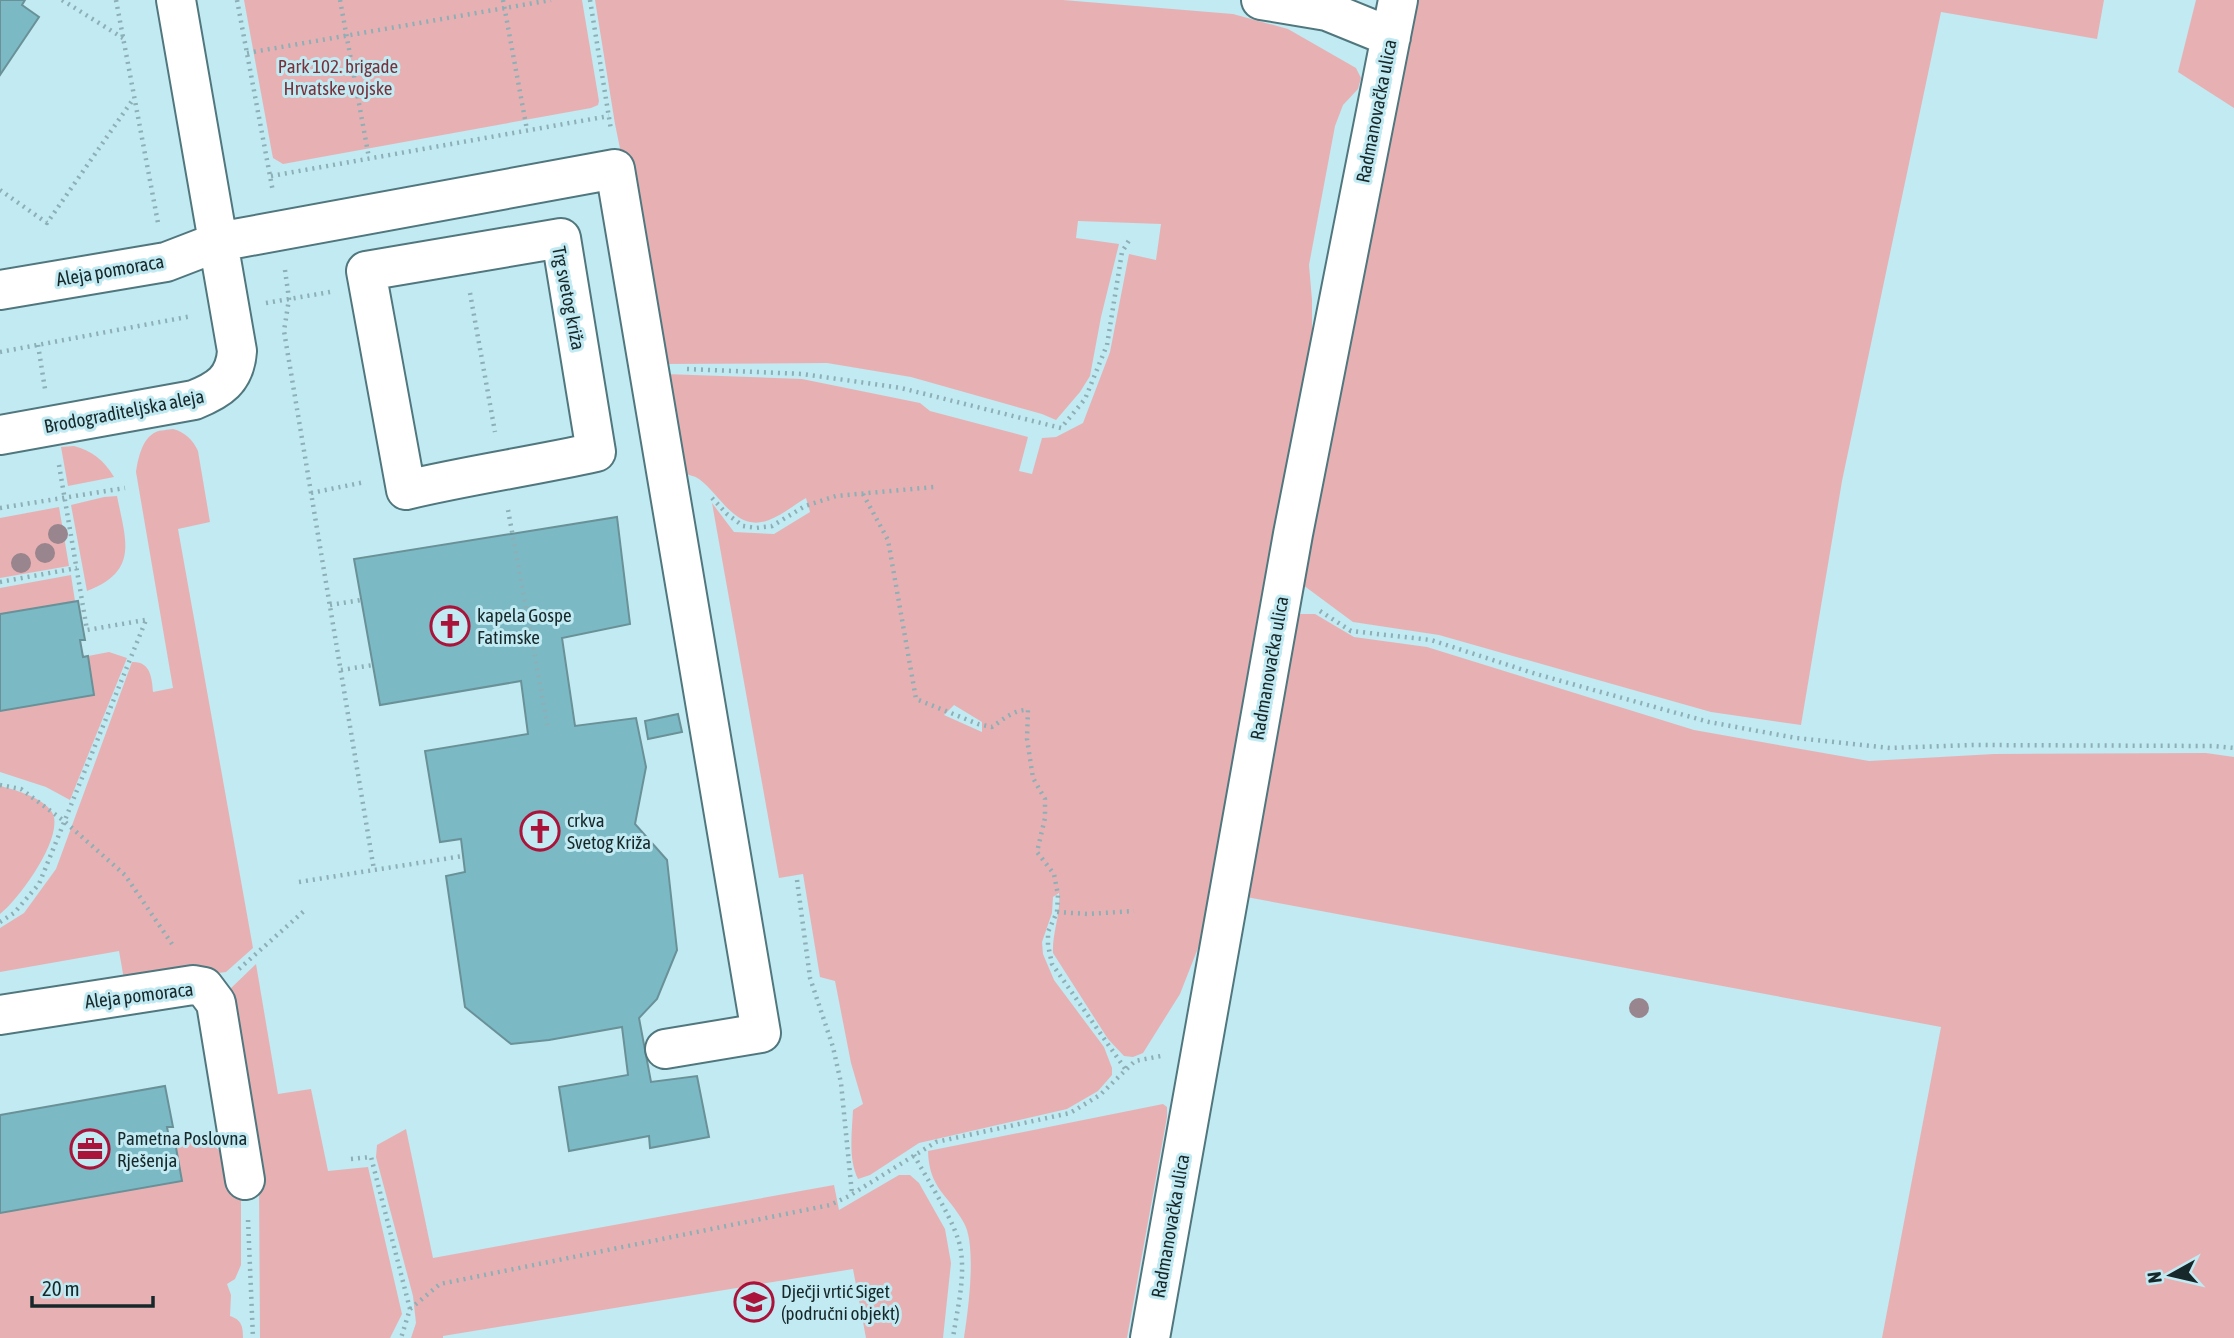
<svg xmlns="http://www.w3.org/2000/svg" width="2234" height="1338" font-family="'Asap Condensed',sans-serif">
	<rect width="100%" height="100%" fill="#c1eaf2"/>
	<!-- green -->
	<path fill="#e7b1b4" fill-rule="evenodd" d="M244,0H582L599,101L598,105L591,108L283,164L273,158L272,153Z
		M595,0H1063L1233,14L1288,29L1356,68L1361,78L1358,89L1343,105L1335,126L1309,265L1312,300V334L1260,602L1200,943L1180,994L1143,1053L1133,1057L1124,1056L1108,1039L1053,953C1052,933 1061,914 1059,893L1053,897L1052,913L1042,942L1043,954L1054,980L1104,1047L1112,1068V1075L1098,1091L1067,1109L919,1143L870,1175L858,1179C848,1159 852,1132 853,1110L863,1104L851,1063L835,981L820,977L803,874L779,878L712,503L734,532L774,534L810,512L806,498C794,505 782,515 769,520C736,533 721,495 699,479C695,476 688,475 684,473L665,374L802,379L920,403L930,411L1028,437L1019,471L1032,474L1042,438L1056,437L1083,423L1110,352L1129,254L1156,260L1161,224L1078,221L1076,238L1119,244L1101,317L1090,376L1080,392L1056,420L1042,414L911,377L827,363L664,364L615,124ZM954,705L982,722V732L944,715Z
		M1415,0H2104L2097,39L1941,12L1842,481L1801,725L1711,712L1439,635L1353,622L1303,585L1328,417Z
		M2196,0H2234V108L2178,72Z
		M173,429C185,432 193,440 198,451L210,522L178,529L253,948L226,972L125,985L119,951L0,972V928L24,913L56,869L132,662C150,661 152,677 153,692L173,688L136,472C138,459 142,438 156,432C160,430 168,430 173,429Z
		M74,446C92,451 104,460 114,477L68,486L61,447Z
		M117,496C126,541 139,571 87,591L71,505L104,497Z
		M59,507L69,566L0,578V518Z
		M71,575L75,601L0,614V588Z
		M1294,614H1315L1354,637L1427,647L1694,730L1869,761L1994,754L2206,753L2234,757V1338H1882L1941,1027L1241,896Z
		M109,652L127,658L70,800L46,787L0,772V711L93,695L88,656Z
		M0,786C16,790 45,798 53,814C63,839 19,899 0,914Z
		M256,964L278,1094L311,1089L328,1171L368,1167L402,1314L390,1338H260L259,1182L228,991Z
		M1163,1104L1167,1107V1117L1127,1338H964C968,1312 977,1246 964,1223C948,1194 929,1189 928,1151Z
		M406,1129L433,1258L834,1185L839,1210L899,1175H910L919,1183L945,1229L951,1263L943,1338H866L853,1269L443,1336V1338H411L416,1323L413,1296L376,1157L377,1145Z
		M196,1141L214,1146L234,1163L241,1182V1265L235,1279L227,1284L231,1295L230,1316C242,1320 243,1327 243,1338H0V1213L181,1181L175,1142Z"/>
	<!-- building -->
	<path fill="#7bbac5" stroke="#6a9198" stroke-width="2" d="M0,0H25L22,5L39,17L0,75Z
		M617,517L630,624L562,638L575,726L636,718L646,767L635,824L667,860L677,950L657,999L639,1018L651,1082L697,1076L709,1137L650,1148L649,1136L569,1151L559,1087L628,1075L622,1027L549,1040L511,1044L465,1007L446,876L465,872L461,839L440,842L425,751L528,734L521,681L380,705L354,559Z
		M78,601L85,640H80L83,657L88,656L94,695L0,711V614Z
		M678,714L682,732L648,739L645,721Z
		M165,1086L173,1127H167L170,1143L175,1142L182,1181L0,1213V1115Z"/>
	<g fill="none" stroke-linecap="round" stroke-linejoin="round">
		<!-- minor casing -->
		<g stroke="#51777e" stroke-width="42">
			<path id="minor" d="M1261,0L1327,11L1391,37
				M561,238L596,452C533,466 469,475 406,490L366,271Z
				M0,290L166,262L218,242L615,169L761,1033L665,1049
				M0,435L194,400C219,390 235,380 237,351L176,0
				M0,1015L193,985L204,987L216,1003L245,1180
				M1150,1338L1293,534L1398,0"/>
		</g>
		<!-- path -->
		<path stroke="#8dafb5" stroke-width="4.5" stroke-dasharray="2 5" stroke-linecap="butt" d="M62,0L123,38
			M116,0L158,223
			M237,0L273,192
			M340,0L369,158
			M503,0L527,130
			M590,0L611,130
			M247,53L551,0
			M271,176L609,116
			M0,190L47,223L134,98
			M285,270L289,299L284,331L374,870L463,856
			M470,293L495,432
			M266,303L330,292
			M38,345L45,389
			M0,352L192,316
			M687,369L803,374L901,388L1061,428L1085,399L1107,345L1122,252L1131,237
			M59,465L87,630L145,620
			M311,493L365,482
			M863,494L888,540L916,699L978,724L992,727C1002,720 1015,709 1028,710L1027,739L1033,778L1045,799V818L1037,852L1054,874L1058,895L1057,912L1048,932V945L1052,964L1126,1070
			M712,498L727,514L743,526L756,528L772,526L805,506L836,496L934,487
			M0,508L125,488
			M508,510L548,728
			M0,582L77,568
			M330,605L361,600
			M1320,611L1351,631L1431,640L1536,674L1709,722L1796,738L1890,748L1972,745L2213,746L2234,748
			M341,670L373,665
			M0,785L21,789L64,821L125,875L174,947
			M797,880L810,978L833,1047L841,1083L852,1194
			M299,882L374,870
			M1057,912L1088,914L1134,911
			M0,922L14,913L39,884L146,620
			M239,969L304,911
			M914,1155C927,1180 958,1225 961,1252C965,1280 957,1310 953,1338
			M351,1159L371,1157L410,1309L401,1338
			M248,1220L253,1338
			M410,1309L440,1284L830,1205L849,1196L936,1142L1070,1113L1100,1095L1135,1061L1161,1056"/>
		<!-- minor -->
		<use href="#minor" stroke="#fff" stroke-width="38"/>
	</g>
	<!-- trees -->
	<g fill="#98858d">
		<circle cx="58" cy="534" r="10"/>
		<circle cx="45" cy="553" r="10"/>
		<circle cx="21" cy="563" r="10"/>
		<circle cx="1639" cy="1008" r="10"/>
	</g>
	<!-- icons -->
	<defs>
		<g id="church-ring" transform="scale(2.0125)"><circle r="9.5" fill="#c1eaf2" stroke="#aa133a" stroke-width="1.5"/><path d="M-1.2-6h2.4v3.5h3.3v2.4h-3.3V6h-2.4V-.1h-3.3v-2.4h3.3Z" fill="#aa133a"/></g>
		<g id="office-ring" transform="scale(2.0125)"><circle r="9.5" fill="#c1eaf2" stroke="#aa133a" stroke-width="1.5"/><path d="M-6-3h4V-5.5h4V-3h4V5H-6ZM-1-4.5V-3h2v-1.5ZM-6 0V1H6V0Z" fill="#aa133a"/></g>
		<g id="school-ring" transform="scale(2.0125)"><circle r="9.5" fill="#c1eaf2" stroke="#aa133a" stroke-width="1.5"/><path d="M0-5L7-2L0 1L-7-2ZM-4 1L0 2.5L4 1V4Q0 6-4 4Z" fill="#aa133a"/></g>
	</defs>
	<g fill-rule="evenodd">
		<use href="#church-ring" x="450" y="626"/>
		<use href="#church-ring" x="540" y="831"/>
		<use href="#office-ring" x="90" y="1149"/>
		<use href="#school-ring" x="754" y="1302"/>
	</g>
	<g text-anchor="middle" stroke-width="6" stroke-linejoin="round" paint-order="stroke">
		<!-- park labels -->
		<g font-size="19" fill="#77323b" stroke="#c1eaf2">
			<text x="338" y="73">Park 102. brigade<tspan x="338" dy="22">Hrvatske vojske</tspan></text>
		</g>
		<!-- street labels -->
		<g font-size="19" fill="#17282a" stroke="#c1eaf2">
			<text transform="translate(1376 111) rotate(-79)" y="7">Radmanovačka ulica</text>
			<text transform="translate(110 270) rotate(-10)" y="7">Aleja pomoraca</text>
			<text transform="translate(569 298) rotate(79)" y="7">Trg svetog križa</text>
			<text transform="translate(124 411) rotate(-11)" y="7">Brodograditeljska aleja</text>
			<text transform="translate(1269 668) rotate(-80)" y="7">Radmanovačka ulica</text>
			<text transform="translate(139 995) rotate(-7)" y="7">Aleja pomoraca</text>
			<text transform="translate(1170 1226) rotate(-80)" y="7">Radmanovačka ulica</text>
		</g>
		<!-- poi labels -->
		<g font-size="19" fill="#17282a" stroke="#c1eaf2" text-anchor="start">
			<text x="477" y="622">kapela Gospe<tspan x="477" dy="22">Fatimske</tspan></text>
			<text x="567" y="827">crkva<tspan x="567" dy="22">Svetog Križa</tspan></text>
			<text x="117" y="1145">Pametna Poslovna<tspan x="117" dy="22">Rješenja</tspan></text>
			<text x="781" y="1298">Dječji vrtić Siget<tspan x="781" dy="22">(područni objekt)</tspan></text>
		</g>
	</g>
	<!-- north arrow -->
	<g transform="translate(2171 1275) rotate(262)" stroke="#c1eaf2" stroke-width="5" paint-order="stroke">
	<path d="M0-5L12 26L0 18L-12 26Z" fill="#17282a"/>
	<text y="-10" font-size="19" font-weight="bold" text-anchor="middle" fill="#17282a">N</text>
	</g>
	<!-- scale -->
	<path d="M32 1296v10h121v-10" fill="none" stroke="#17282a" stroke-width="3.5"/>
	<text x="42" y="1296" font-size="21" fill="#17282a" stroke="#c1eaf2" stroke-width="5" paint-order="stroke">20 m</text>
</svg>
